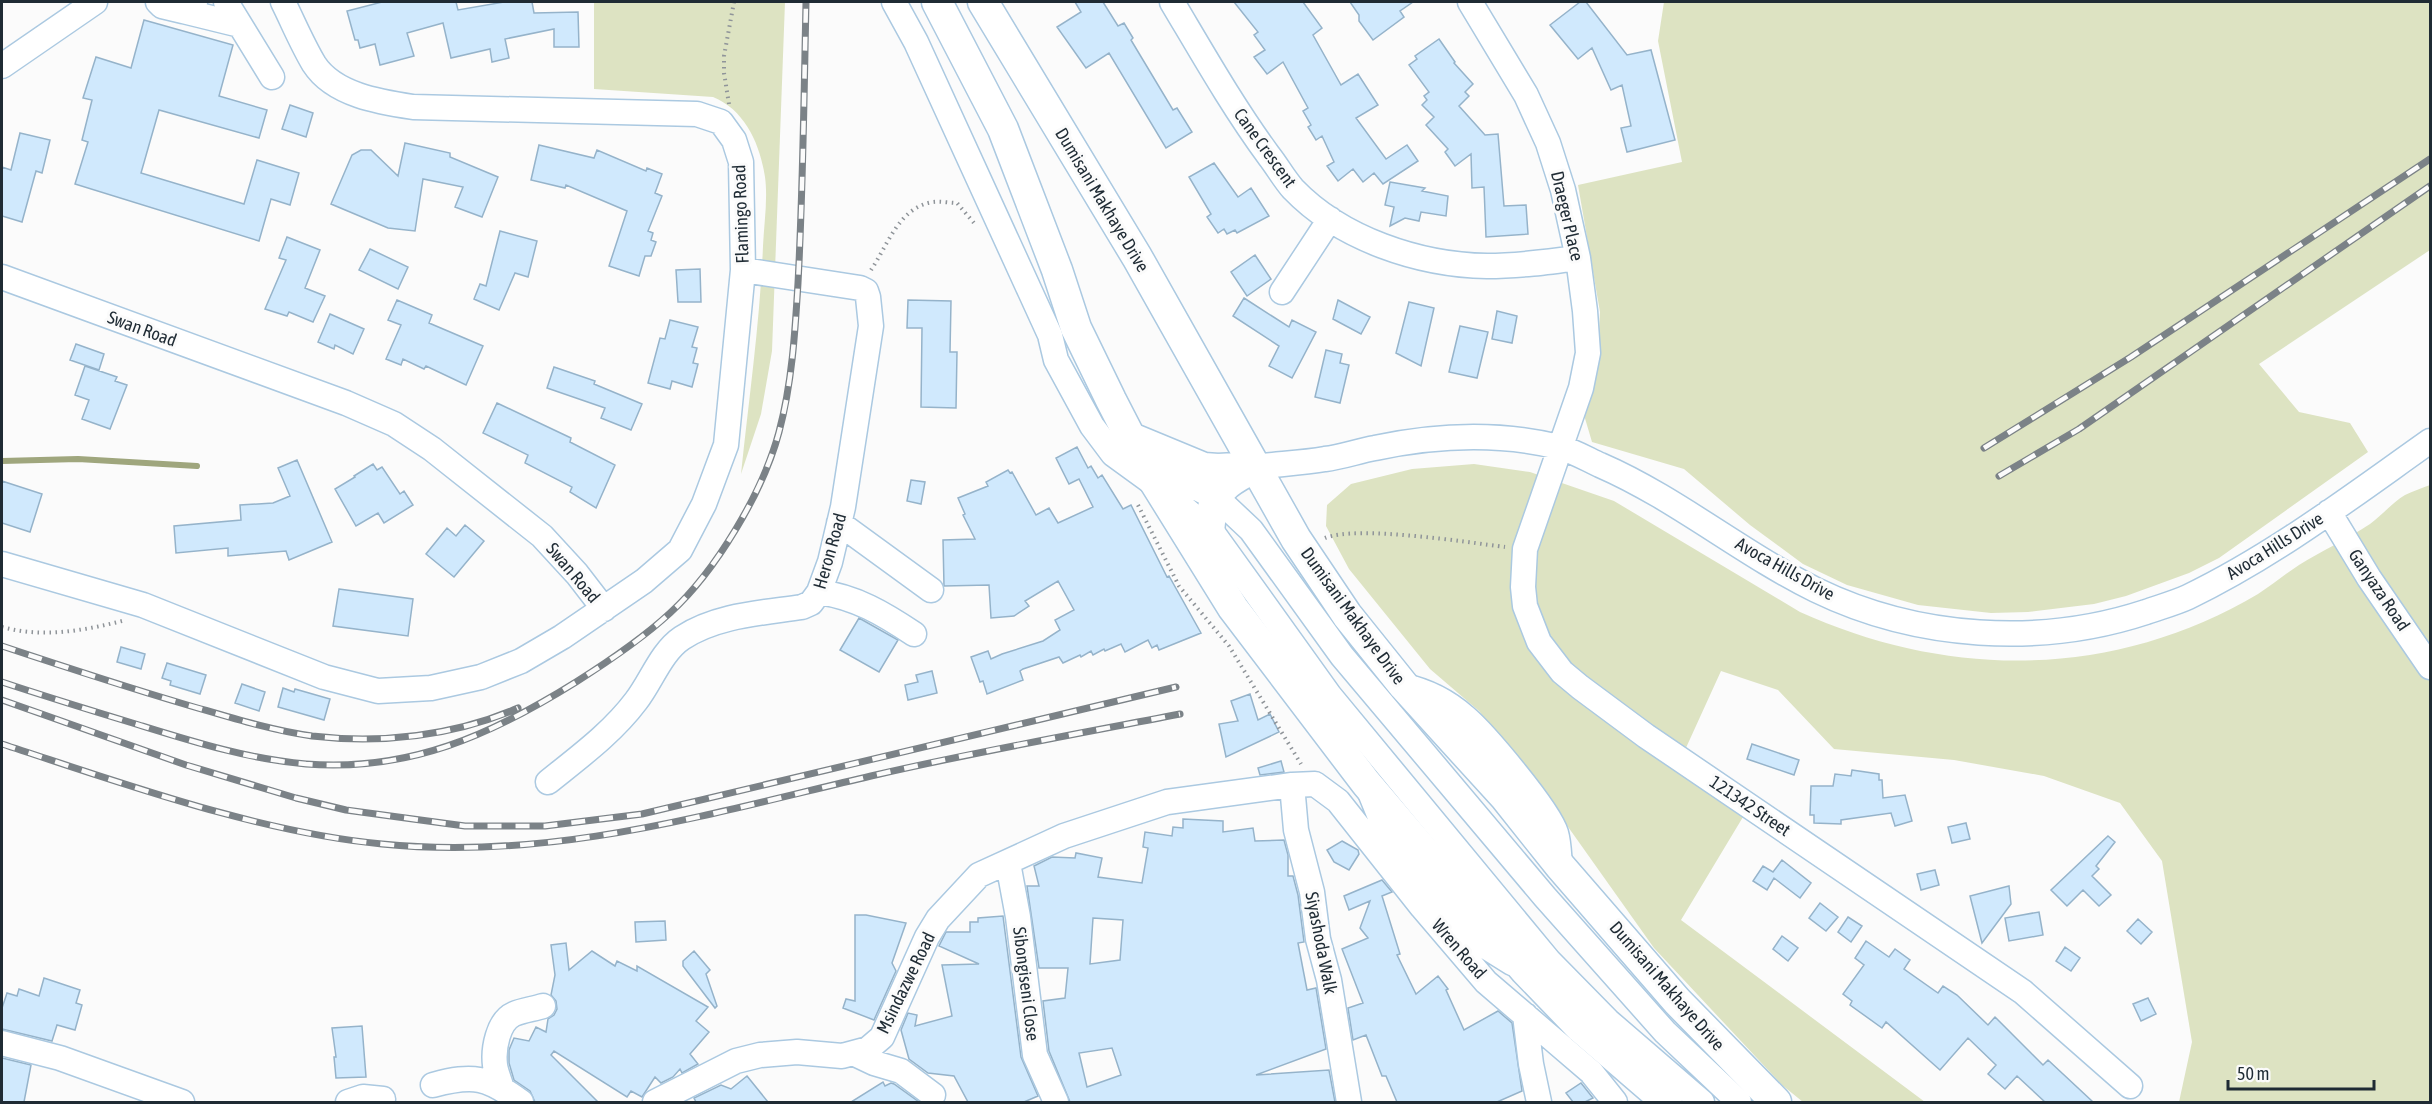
<svg xmlns="http://www.w3.org/2000/svg" width="2432" height="1104" font-family="'Asap Condensed',sans-serif">
	<rect width="100%" height="100%" fill="#fbfbfb"/>
	<!-- green -->
	<path fill="#dde3c2" d="M594,2H785L772,351L761,414L741,474C749,398 760,322 763,246C764,224 768,199 765,177C760,144 745,110 713,97L594,89Z
		M1664,2H2430V250L2259,364L2299,412L2350,423L2368,452L2219,558L2189,573L2126,596L2094,604L2028,612L1991,613L1918,605L1847,585L1803,564L1750,525L1684,469L1592,442L1584,415L1597,370L1600,312L1578,185L1682,162L1658,41Z
		M1474,464L1530,472L1614,501L1800,612C1951,680 2114,679 2258,594C2272,585 2285,574 2299,565C2322,551 2347,539 2370,524C2382,515 2392,503 2405,495C2413,491 2422,488 2430,485V1102H2179L2192,1042L2162,861L2120,803L2044,776L1954,760L1834,749L1778,690L1721,671L1685,750L1743,817L1681,920L1925,1102H1803L1782,1085L1654,948L1566,824L1479,711L1430,669L1349,569L1326,526L1327,505L1351,484L1412,469Z"/>
	<g fill="none" stroke-linecap="round" stroke-linejoin="round">
		<!-- stream -->
		<path stroke="#9fa67d" stroke-width="6" d="M2,461L78,459L197,466"/>
	</g>
	<!-- building -->
	<path fill="#d0e9fd" stroke="#95b3ca" stroke-width="1.5" fill-rule="evenodd" d="M382,2H456L458,10L504,2H532L534,13L578,12L579,47H554V29L505,39L509,58L492,62L490,49L451,58L443,23L407,33L414,56L380,65L375,44L360,48L358,40H355L347,11Z
		M1075,2H1103L1118,26L1124,23L1133,38L1131,40L1173,110L1177,108L1192,132L1166,148L1109,53L1086,68L1057,27L1081,12Z
		M1234,2H1303L1322,28L1313,35L1341,85L1358,74L1378,105L1356,118L1386,159L1407,145L1418,161L1383,184L1374,173L1363,182L1353,169L1338,181L1327,166L1334,162L1322,136L1316,140L1308,127L1311,125L1303,111L1308,108L1283,62L1267,74L1254,57L1265,50L1254,35L1258,32Z
		M1350,2H1413L1400,11L1404,17L1373,40L1359,21V15Z
		M1580,2H1586L1627,55L1651,50L1675,140L1627,152L1621,128L1631,126L1622,85L1611,90L1592,48L1578,59L1550,25Z
		M144,20L233,45L219,96L267,110L259,138L159,110L141,173L244,204L257,160L299,173L290,205L271,199L259,241L75,184L88,142L82,140L92,100L83,98L96,57L131,68Z
		M1439,39L1455,62L1454,63L1473,84L1465,92L1469,96L1459,106L1485,135L1498,134L1504,206L1526,205L1528,234L1486,237L1484,187L1472,188L1471,154L1455,166L1445,152L1448,149L1426,125L1434,117L1422,105L1427,100L1424,96L1429,92L1409,65L1417,59L1415,56Z
		M290,105L313,113L306,137L282,129Z
		M20,133L50,140L42,173L36,171L22,222L2,216V167L11,170Z
		M405,143L450,153V157L498,177L482,217L455,207L463,187L423,179L415,231L388,228L331,204L352,155L361,150H371L398,176Z
		M539,145L594,158L597,150L646,171L647,168L662,174L655,193L662,196L648,231L653,233L651,240L656,242L651,256H645L639,276L609,266L627,211L566,185L565,188L531,180Z
		M1214,163L1238,197L1251,188L1269,216L1237,233L1235,230L1227,234L1224,229L1218,233L1207,217L1211,214L1189,177Z
		M1390,182L1425,188L1422,191L1448,196L1446,216L1421,212L1419,221L1405,218L1390,226L1394,207L1385,205Z
		M500,231L537,241L528,277L515,273L499,310L474,299L480,284L486,286Z
		M287,237L320,250L305,288L325,296L313,322L289,312L287,316L265,309L286,260L279,258Z
		M370,249L408,267L398,289L359,270Z
		M1255,255L1271,279L1247,296L1231,272Z
		M700,269L701,302H678L676,270Z
		M1244,298L1289,327L1292,320L1316,332L1292,378L1269,366L1279,346L1233,316Z
		M397,300L432,315L429,323L483,346L466,385L426,366L424,369L403,359L401,365L386,359L401,325L388,320Z
		M908,300L951,301L950,352H957L956,408L921,407L922,328H907Z
		M1338,300L1370,317L1361,334L1333,319Z
		M1409,302L1434,308L1421,366L1396,353Z
		M1497,311L1517,316L1512,343L1492,339Z
		M330,314L364,329L353,354L335,345L334,349L318,342Z
		M670,320L698,327L692,347L697,348L693,363L698,364L692,387L672,381L670,389L648,383L660,338L665,339Z
		M1460,326L1488,332L1477,378L1449,372Z
		M76,344L104,354L99,370L70,360Z
		M1326,350L1342,354L1340,363L1349,365L1340,403L1315,397Z
		M85,366L117,377L115,381L127,385L110,429L82,419L89,400L75,395Z
		M554,367L595,381L594,384L642,404L631,430L601,418L605,408L547,388Z
		M497,403L571,438L570,442L615,465L596,508L570,492L572,487L525,463L528,455L483,433Z
		M1077,447L1088,468L1091,466L1098,478L1102,475L1123,509L1131,505L1167,577L1169,576L1201,633L1159,650L1157,645L1152,648L1148,640L1125,652L1121,644L1105,651L1104,649L1093,655L1091,651L1081,657L1080,655L1063,663L1059,657L1023,669L1020,671L1023,680L987,694L983,681L980,682L971,657L988,651L991,659L1002,654L1043,641L1060,630L1055,620L1074,610L1058,581L1025,601L1029,606L1014,616L991,618L989,585L944,586L943,540L975,539L963,515L965,514L958,498L988,486L986,482L1008,470L1010,473L1012,472L1036,515L1049,508L1058,523L1093,507L1079,479L1069,484L1056,458Z
		M297,460L332,542L289,560L286,551L228,556V548L176,553L174,526L241,520L240,505L273,503L290,496L278,468Z
		M373,464L377,470L382,467L400,494L404,491L413,505L384,523L378,513L356,526L335,489L355,477L354,476Z
		M911,480L925,482L921,504L907,501Z
		M2,481L42,494L30,532L2,523Z
		M465,525L484,541L454,577L426,554L447,528L456,536Z
		M339,589L413,599L408,636L333,626Z
		M859,618L898,640L879,672L840,650Z
		M121,647L145,654L141,669L117,662Z
		M167,663L206,675L200,694L170,685L171,681L162,678Z
		M932,671L937,693L908,700L905,685L918,682L916,675Z
		M242,684L265,692L259,711L235,703Z
		M283,688L294,692L295,689L330,699L324,720L278,707Z
		M1250,694L1258,720L1270,714L1279,732L1226,757L1219,724L1238,721L1231,701Z
		M1752,744L1799,760L1794,775L1747,759Z
		M1281,761L1284,772L1260,775L1258,768Z
		M1852,770L1879,774V780H1882L1883,798L1905,795L1912,821L1895,826L1891,813L1841,820V824L1814,823V815H1810L1811,786H1833L1835,774L1851,776Z
		M1183,819L1223,821V832L1253,828L1255,841L1284,840L1288,855V876H1293L1298,895L1304,942L1298,943L1307,990L1316,988L1326,1049L1256,1075L1329,1070L1335,1102H1070L1049,1051L1043,1001L1065,998L1068,968H1039L1027,886H1039L1034,866L1052,857L1075,858L1076,853L1102,858L1098,877L1142,883L1148,848L1143,847L1145,832L1172,836L1173,827L1183,828ZM1093,918L1123,920L1120,960L1090,964ZM1112,1048L1121,1075L1087,1087L1079,1053Z
		M1966,823L1970,839L1952,843L1948,827Z
		M2108,836L2115,842L2096,866L2099,869L2092,876L2111,895L2099,906L2083,890L2067,906L2051,890Z
		M1342,841L1358,850L1359,854L1349,870L1334,862L1327,850Z
		M1782,860L1811,883L1800,898L1774,878L1767,890L1753,881L1763,866L1773,872Z
		M1935,870L1939,885L1921,890L1917,874Z
		M1382,880L1392,892L1382,896L1400,954L1397,955L1416,994L1438,976L1448,989L1446,990L1464,1030L1498,1011L1512,1023L1522,1091L1497,1102H1397L1386,1076H1382L1366,1035L1353,1040L1348,1008L1363,1003L1342,949L1368,938L1360,928L1370,901L1349,910L1344,896Z
		M2009,886L2011,904L1982,943L1970,896Z
		M1820,903L1838,917L1826,931L1809,918Z
		M2039,912L2043,935L2009,941L2005,918Z
		M855,915H866L906,923L892,963L896,971L874,1020L843,1008L846,999L855,1001Z
		M1003,916L1021,1057L1038,1096L1024,1102H968L954,1076L928,1073L909,1059L901,1030L908,1013L917,1015L915,1026L952,1016L942,965L979,964L939,946L946,932H970V922H978V918Z
		M1848,917L1862,926L1851,942L1838,932Z
		M2138,919L2152,932L2141,944L2127,931Z
		M665,921L666,940L636,942L635,922Z
		M1782,936L1798,948L1788,961L1773,949Z
		M1866,941L1889,957L1895,949L1910,960L1904,969L1938,993L1943,986L1957,995L1988,1025L1995,1017L2043,1065L2048,1060L2093,1102H2045L2017,1076L2005,1089L1988,1074L1996,1065L1968,1038L1940,1070L1886,1022L1882,1028L1850,1005L1852,1001L1843,994L1864,965L1855,958Z
		M566,943L569,970L592,951L615,966L617,961L637,971V966L708,1007L696,1021L709,1032L690,1054L698,1064L682,1073L680,1069L673,1077L661,1083L655,1077L642,1097L631,1091L627,1097L554,1051L551,1055L598,1102H535L530,1091L514,1080L509,1063V1050L514,1038L529,1041L536,1027L546,1032L548,1019L554,1015L557,1009L556,1001L551,995L555,975L551,945Z
		M2065,947L2080,958L2071,971L2056,961Z
		M694,951L710,970L706,974L717,1006L715,1008L683,966V961Z
		M44,978L80,990L76,1003L82,1005L75,1030L57,1025L52,1041L2,1029V1008L7,993L17,996L19,989L39,996Z
		M2148,998L2156,1014L2141,1021L2133,1004Z
		M362,1026L366,1077L336,1078L334,1057H336L332,1028Z
		M2,1058L31,1065L24,1102H2Z
		M747,1076L768,1102H696L694,1098L721,1085L731,1089Z
		M883,1082L885,1086L891,1083L894,1084L919,1102H851Z
		M1581,1083L1593,1098L1585,1102H1573L1566,1093Z"/>
	<g fill="none" stroke-linecap="round" stroke-linejoin="round">
		<!-- minor casing -->
		<g stroke="#abc9e1" stroke-width="27">
			<path id="minor" d="M158,2L162,6L183,11L195,2
				M226,2L272,77
				M894,2L916,42L1050,335L1056,360L1092,426L1113,454L1168,494L1213,533L1330,696L1549,961L1608,1021L1702,1102
				M1172,2C1203,54 1233,107 1269,156C1277,166 1284,179 1293,189C1341,239 1419,265 1487,266C1518,266 1548,262 1578,258
				M1470,2L1526,95L1548,143L1563,190L1578,258L1585,311L1588,353L1581,388L1525,549L1523,587L1525,606L1539,642L1562,672L1580,687L1646,736L2023,992L2130,1086
				M183,11L240,25
				M2,66L95,2
				M2,277L346,403L394,424L432,449L542,536L577,574L604,609
				M1282,292L1330,219
				M1147,462L1218,499L1251,530L1342,656L1545,897L1665,1032L1739,1102
				M1255,467C1278,464 1302,463 1325,459C1342,457 1358,451 1375,448C1436,435 1498,432 1559,447C1573,451 1587,459 1600,465C1676,498 1741,553 1816,590C1917,639 2040,647 2146,612C2160,607 2175,603 2188,597C2275,555 2352,496 2430,441
				M2329,512L2369,578L2430,667
				M839,523L931,590
				M2,564L143,605L324,677L378,691L431,688L481,677L521,661L562,637L644,581L680,550L704,504L726,445L743,270L741,162L734,140L721,122L697,114L413,107C380,102 334,95 314,64C302,44 293,22 283,2
				M819,592C856,597 884,614 914,634
				M1404,686C1427,691 1447,701 1465,717C1485,734 1549,810 1556,833C1559,843 1559,855 1560,866
				M548,782C579,757 612,733 636,701C651,682 661,652 682,638C717,615 762,613 802,607L811,603L819,592L830,562L843,507L871,326L868,297L866,291L860,288L743,270
				M1292,785L1296,830L1312,892L1318,939L1329,980L1349,1102
				M1371,795L1386,832L1408,862L1464,927L1488,948L1512,963
				M1008,863L1018,917L1035,1055L1056,1102
				M1525,1015L1531,1064L1539,1102
				M2,1043L60,1058L182,1102
				M855,1054L874,1063L901,1071L933,1095
				M433,1085C474,1074 487,1077 521,1102
				M502,1089C500,1081 496,1073 495,1065C493,1049 498,1021 514,1014C523,1010 534,1009 543,1006
				M348,1102L363,1097L383,1099
				M655,1102L736,1061L760,1055L797,1052L842,1056L868,1049L882,1037L927,937L938,919L979,875L1064,836L1167,802L1292,785L1315,784L1338,801L1422,907L1486,982L1591,1072L1615,1102"/>
		</g>
		<!-- major casing -->
		<g stroke="#abc9e1" stroke-width="33">
			<path id="major" d="M937,2L1003,129L1057,270L1076,328L1111,400L1146,468L1233,608L1366,783L1525,970L1581,1028L1667,1102
				M983,2L1137,257L1296,539L1347,615L1404,686L1505,797L1560,866L1677,1001L1776,1102
				M1129,437L1204,468L1218,469L1255,467
				M1213,572C1207,547 1206,509 1223,488C1231,479 1245,473 1255,467"/>
		</g>
		<!-- path -->
		<path stroke="#8f9499" stroke-width="4" stroke-dasharray="1.5 4.5" stroke-linecap="butt" d="M729,104L724,73V56L734,2
			M871,270C888,245 899,207 933,202C941,201 950,203 957,203L974,223
			M1138,505L1179,586L1229,646L1301,764
			M1325,538C1357,525 1466,542 1505,547
			M2,627C42,638 82,631 122,621"/>
		<!-- minor -->
		<use href="#minor" stroke="#fff" stroke-width="24"/>
		<!-- major -->
		<use href="#major" stroke="#fff" stroke-width="30"/>
		<!-- rail casing -->
		<g stroke="#7b8287" stroke-width="7">
			<path id="rail" d="M1984,448L2131,357L2430,159
				M1999,476L2079,429L2430,186
				M2,646C62,666 123,686 184,704C226,716 269,730 312,736C381,744 454,736 518,708
				M2,682C47,697 93,711 139,725C194,742 248,759 306,764C409,772 491,735 576,682C609,661 642,639 670,613C716,571 763,492 779,432C792,383 795,333 798,283C803,189 804,95 806,2
				M2,700L186,765L296,798L346,810L465,826H545L642,814L1176,687
				M2,744C122,783 257,832 382,844C552,861 708,814 871,776C974,752 1077,734 1180,714"/>
		</g>
		<!-- rail -->
		<use href="#rail" stroke="#fbfbfb" stroke-width="4.5" stroke-dasharray="14" stroke-linecap="butt"/>
	</g>
	<g text-anchor="middle" stroke-width="6" stroke-linejoin="round" paint-order="stroke">
		<!-- street labels -->
		<g font-size="18" fill="#1f2b34" stroke="#fbfbfb">
			<text transform="translate(1265 148) rotate(54)" y="6">Cane Crescent</text>
			<text transform="translate(1102 200) rotate(59)" y="6">Dumisani Makhaye Drive</text>
			<text transform="translate(741 214) rotate(-92)" y="6">Flamingo Road</text>
			<text transform="translate(1567 216) rotate(77)" y="6">Draeger Place</text>
			<text transform="translate(142 329) rotate(20)" y="6">Swan Road</text>
			<text transform="translate(2275 546) rotate(-32)" y="6">Avoca Hills Drive</text>
			<text transform="translate(830 551) rotate(-74)" y="6">Heron Road</text>
			<text transform="translate(1785 569) rotate(29)" y="6">Avoca Hills Drive</text>
			<text transform="translate(573 573) rotate(50)" y="6">Swan Road</text>
			<text transform="translate(2379 590) rotate(56)" y="6">Ganyaza Road</text>
			<text transform="translate(1353 616) rotate(54)" y="6">Dumisani Makhaye Drive</text>
			<text transform="translate(1750 806) rotate(34)" y="6">121342 Street</text>
			<text transform="translate(1321 943) rotate(79)" y="6">Siyashoda Walk</text>
			<text transform="translate(1459 949) rotate(49)" y="6">Wren Road</text>
			<text transform="translate(906 983) rotate(-64)" y="6">Msindazwe Road</text>
			<text transform="translate(1026 984) rotate(83)" y="6">Sibongiseni Close</text>
			<text transform="translate(1667 986) rotate(49)" y="6">Dumisani Makhaye Drive</text>
		</g>
	</g>
	<!-- border -->
	<rect width="2432" height="1104" fill="none" stroke="#1f2b34" stroke-width="6"/>
	<!-- scale -->
	<path d="M2228 1080v9h146v-9" fill="none" stroke="#1f2b34" stroke-width="3"/>
	<text x="2237" y="1080" font-size="18" fill="#1f2b34" stroke="#fbfbfb" stroke-width="4.5" paint-order="stroke">50 m</text>
</svg>
